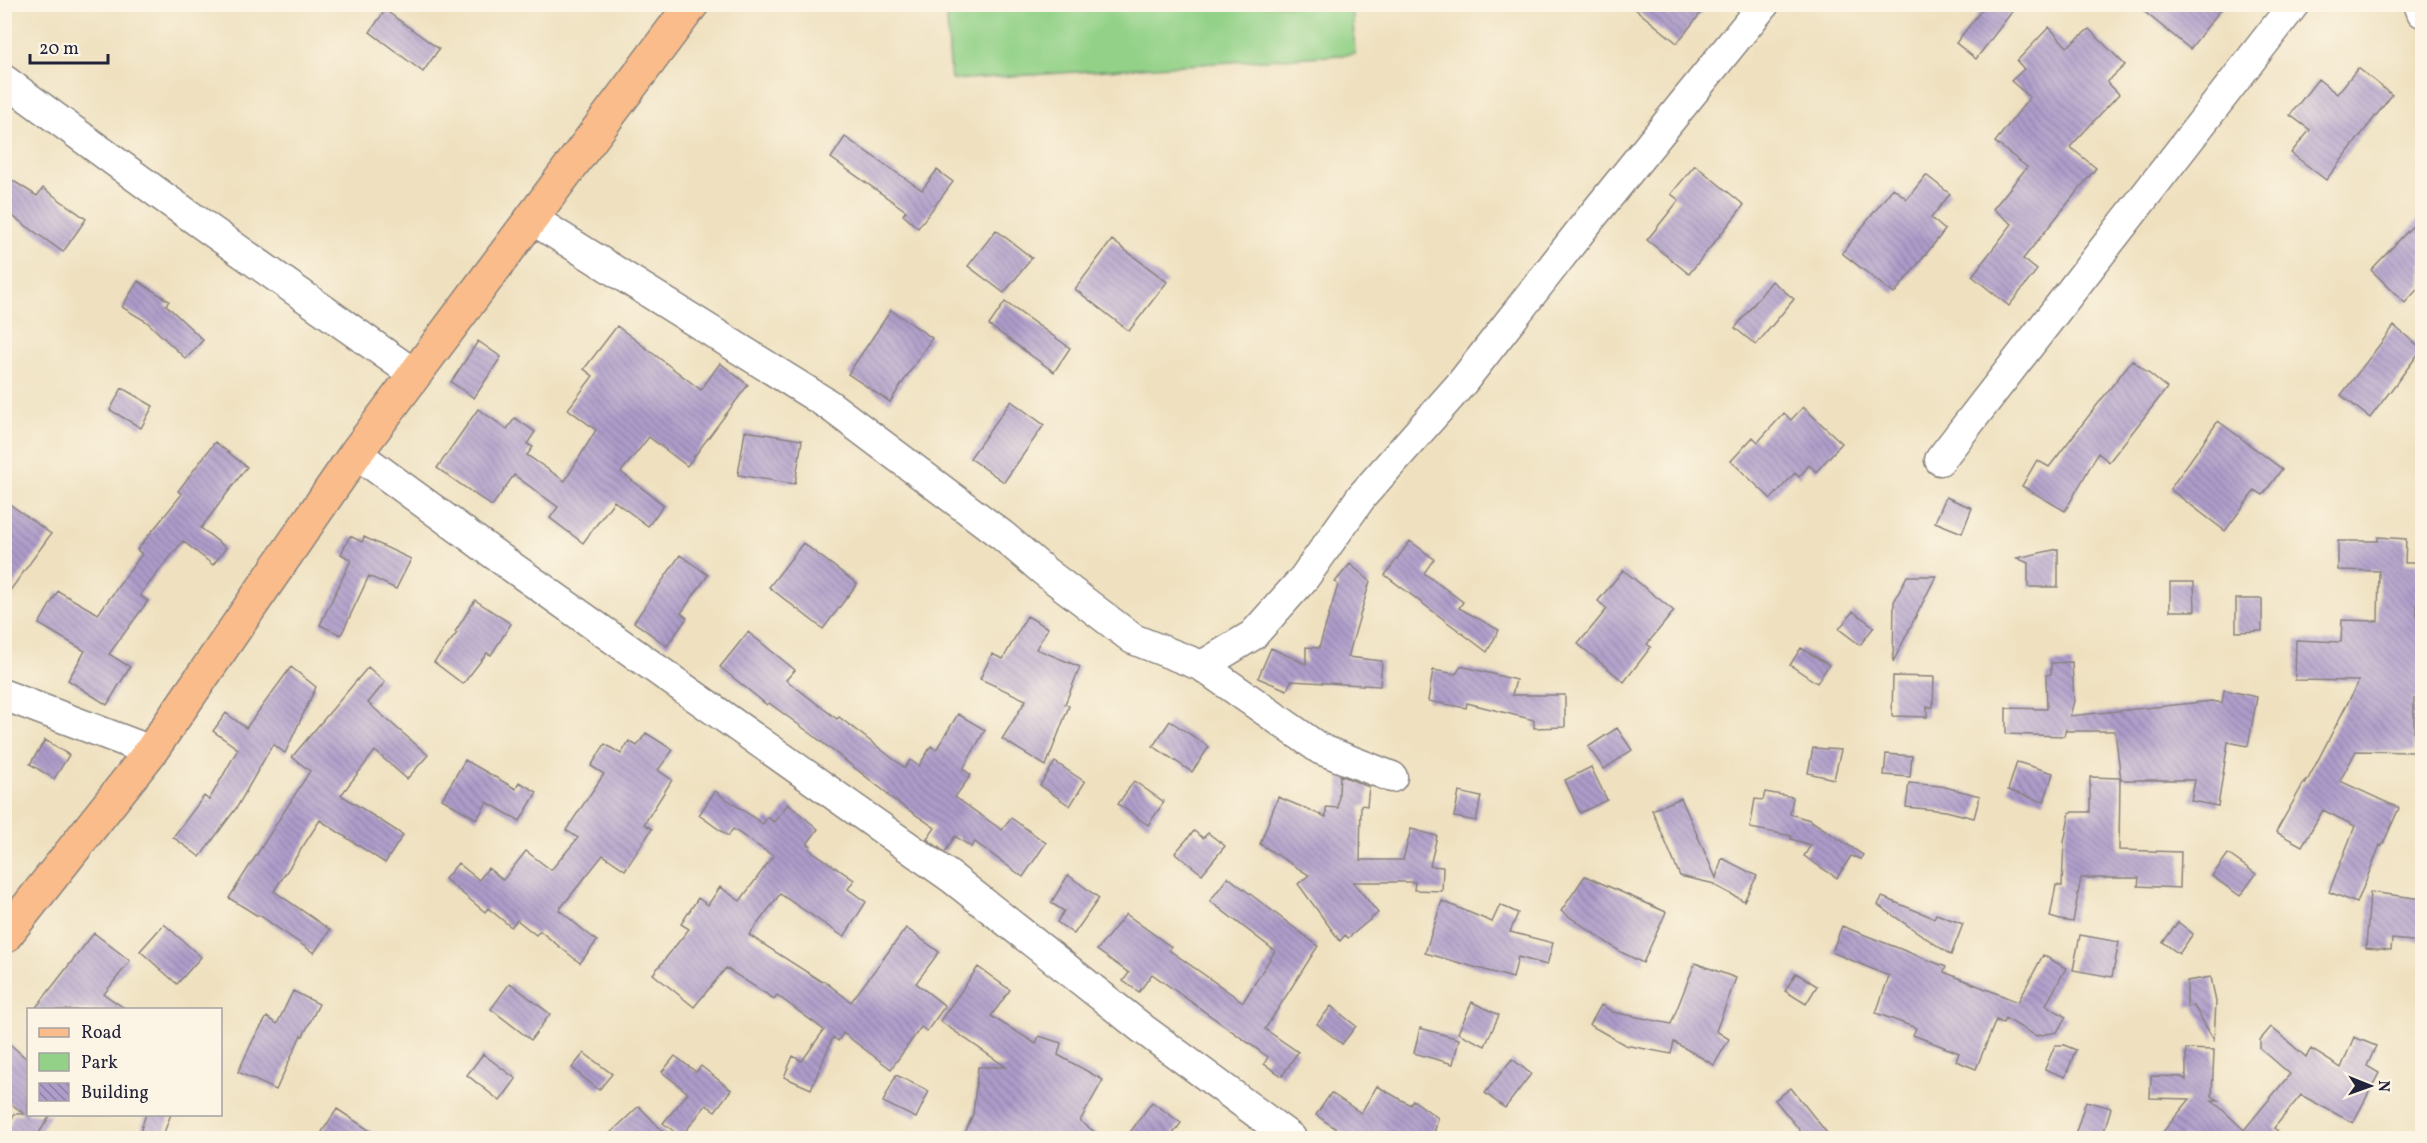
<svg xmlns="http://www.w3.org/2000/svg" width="2427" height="1143" font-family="Vollkorn,serif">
	<defs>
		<pattern id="building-back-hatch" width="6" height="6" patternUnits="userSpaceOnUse" patternTransform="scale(1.5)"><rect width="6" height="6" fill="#ae9cca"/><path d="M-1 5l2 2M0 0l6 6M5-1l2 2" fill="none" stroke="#8d7fa5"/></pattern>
	</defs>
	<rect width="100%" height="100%" fill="#fcf5e5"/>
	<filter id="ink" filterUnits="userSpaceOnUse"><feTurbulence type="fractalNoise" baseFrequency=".0167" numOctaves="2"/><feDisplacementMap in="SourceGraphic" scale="12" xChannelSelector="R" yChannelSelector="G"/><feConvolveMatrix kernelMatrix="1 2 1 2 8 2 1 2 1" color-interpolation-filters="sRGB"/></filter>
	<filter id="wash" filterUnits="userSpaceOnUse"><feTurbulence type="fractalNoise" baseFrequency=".008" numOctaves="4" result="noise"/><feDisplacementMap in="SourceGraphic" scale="24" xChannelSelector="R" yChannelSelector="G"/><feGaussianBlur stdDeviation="1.35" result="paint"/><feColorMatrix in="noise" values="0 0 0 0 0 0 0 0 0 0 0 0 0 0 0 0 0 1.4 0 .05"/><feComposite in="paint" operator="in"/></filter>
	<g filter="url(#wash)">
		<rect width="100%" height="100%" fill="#efe1c0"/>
		<!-- green -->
		<path fill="#92d187" stroke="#5a7a61" stroke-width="1.5" d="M946,5H1352L1355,54L951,80Z"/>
		<g id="blocks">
			<!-- building -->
			<path fill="url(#building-back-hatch)" d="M1629,4H1708L1677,43Z
				M1986,4H2018L1976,59L1956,43Z
				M2135,4H2225L2190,49Z
				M385,10L439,49L423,72L370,32Z
				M2049,27L2067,47L2089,29L2125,65L2107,82L2119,94L2070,147L2096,168L2023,259L2037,270L2009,306L1972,276L2012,224L1993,209L2027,167L1995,142L2030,97L2011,81L2024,69L2017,61Z
				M2358,68L2392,95L2326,180L2291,153L2310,130L2290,115L2318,79L2337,94Z
				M845,137L922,190L937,170L953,182L918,228L903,215L906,211L831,158Z
				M1695,165L1744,205L1689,274L1647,240L1679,200L1671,194Z
				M4,175L37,196L43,188L86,219L63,252L4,210Z
				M1926,175L1950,194L1931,218L1945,230L1894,294L1842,253L1893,188L1907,199Z
				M2422,216V284L2405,303L2371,270Z
				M996,230L1032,258L1004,293L968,266Z
				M1112,240L1167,282L1129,331L1075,289Z
				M138,281L169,301L166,305L203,340L186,359L147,322L122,307Z
				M1772,281L1794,299L1756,345L1735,328Z
				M1005,302L1070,348L1054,372L989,325Z
				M891,310L932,338L890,402L848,374Z
				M617,326L701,390L720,363L748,385L687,466L649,437L621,472L664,505L648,526L614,501L583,543L550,518L558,507L514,475L492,506L437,468L478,409L507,429L515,418L535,432L527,444L533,447L527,455L565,481L596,430L568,409L593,376L584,369Z
				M2394,326L2422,349L2370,418L2341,395Z
				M478,341L501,357L474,398L451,382Z
				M2132,360L2167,388L2109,462L2098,453L2065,511L2022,486L2037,460L2049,467Z
				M122,388L153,406L141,428L110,410Z
				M1011,401L1044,425L1004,482L970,458Z
				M1803,407L1842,443L1816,472L1809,465L1799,477L1795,473L1771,499L1731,461L1753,437L1758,442L1784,413L1791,420Z
				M2218,421L2282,469L2263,495L2255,490L2225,531L2170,489Z
				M745,431L802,440L795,484L738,475Z
				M215,442L247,467L201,528L226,548L213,565L183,541L140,595L148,601L109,654L130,667L107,705L68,680L85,651L39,624L58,591L98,614L142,554L137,550L182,494L178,491Z
				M1946,497L1972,508L1962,533L1935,522Z
				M4,500L51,534L4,599Z
				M350,536L362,542L364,537L411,559L396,589L369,576L341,635L320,625L351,560L341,554Z
				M2378,537L2406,539L2405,563H2418L2417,618H2422V699H2414V752L2356,751L2340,781L2399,808L2382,846L2380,845L2357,903L2329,892L2355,826L2323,810L2302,846L2276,832L2306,779L2305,785L2359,681L2295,680L2296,640L2341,642L2342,620L2378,621L2379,571L2338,570V541H2378Z
				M1410,541L1434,559L1424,573L1463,602L1459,608L1499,630L1487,652L1385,575Z
				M803,543L857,584L823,629L769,587Z
				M2058,549V587H2028V563L2017,558Z
				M680,555L708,575L681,613L687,618L667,646L634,622Z
				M1350,564L1370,581L1348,657L1382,661L1380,686L1291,681L1287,690L1258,678L1271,648L1306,664V647L1319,648L1338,585L1335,582Z
				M1623,570L1674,611L1647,644L1651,647L1624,682L1578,644L1607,609L1598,601Z
				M1907,576H1936L1893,662L1894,602Z
				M2170,582H2194L2195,611H2170Z
				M2236,599H2262V631L2236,632Z
				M475,600L511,624L491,655L487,653L463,684L434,662L457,633L455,632Z
				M1853,611L1874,627L1860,645L1839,629Z
				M1027,616L1048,628L1036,649L1080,667L1065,704L1069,706L1046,766L1002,739L1026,700L980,679L992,654L1003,659Z
				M748,632L795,670L786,680L837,719L839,717L905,768L910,760L919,766L931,746L936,750L958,714L985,730L963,769L971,775L955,797L1002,830L1011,818L1046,843L1023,877L975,842L971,847L955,836L945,852L927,839L935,828L887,795L888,794L814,736L769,703L767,705L720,667Z
				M1801,648L1829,665L1817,683L1790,665Z
				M2072,662L2074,701L2070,716L2212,701L2222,703L2224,690L2257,697L2248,746L2228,742L2218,806L2191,801L2195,780H2121L2115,731H2066V729L2064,736L2006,734V708L2047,709L2046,675L2051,674V663Z
				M1461,666L1516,680L1512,695H1565V727L1534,728V720L1467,703L1466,708L1428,701L1433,670L1456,674Z
				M291,667L316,687L285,753L273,744L237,807L200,857L173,837L204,796L209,800L238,749L213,731L226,713L246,728Z
				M368,667L385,682L368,703L428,755L407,779L375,751L341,795L403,835L385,863L320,820L274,891L330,930L314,953L259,915L258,916L229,898L310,771L292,757Z
				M1893,676L1934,677L1933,707H1927V717L1892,716Z
				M1170,721L1209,747L1192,772L1153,746Z
				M1617,728L1632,750L1604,769L1588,747Z
				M646,733L673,750L658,770L672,780L644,824L652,829L625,870L603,855L559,910L597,941L580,963L540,931L536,935L517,920L511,927L488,908L485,912L445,879L458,863L479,880L488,868L503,880L526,851L551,870L578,838L566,830L604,774L591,766L605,744L621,754L629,741L637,746Z
				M45,740L69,755L54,779L30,764Z
				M1813,748L1841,750L1834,779L1808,773Z
				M1886,754L1912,756L1910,777L1884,775Z
				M465,760L516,789L519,782L537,792L520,821L487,802L477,819L442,799Z
				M1055,762L1085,782L1070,806L1040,785Z
				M2017,762L2053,773L2044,802L2008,790Z
				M1591,767L1607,800L1580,813L1565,780Z
				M1340,775L1369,787L1367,806L1361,805L1360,860H1403L1411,829L1437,836L1430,866L1443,867L1442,891L1414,890L1415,882H1353L1378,913L1348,938L1345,935L1340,941L1298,884L1309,875L1260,844L1278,797L1326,817V807L1338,808Z
				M2090,777L2120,778L2119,850L2181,852L2180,888L2138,886L2139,878H2081L2073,922L2060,920L2050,917L2056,885L2062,886L2064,842L2070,812H2090Z
				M1134,781L1164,802L1148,825L1118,804Z
				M1909,783L1941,786L1980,796L1974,818L1946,811L1906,807Z
				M715,791L763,824L767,817L774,822L788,804L818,829L807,844L811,846L809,849L854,880L848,889L866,902L844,937L780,894L749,935L822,982L824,981L851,1002L906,928L939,952L916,983L945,1006L927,1031L921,1027L891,1069L843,1033L838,1041L833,1037L811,1089L784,1077L793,1056L802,1061L824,1030L777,995L774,999L726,968L694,1007L653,974L689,929L681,924L698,898L708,905L720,887L740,901L773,856L733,829L728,836L699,815Z
				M1459,792L1481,797L1476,821L1454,817Z
				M1765,792L1793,797L1790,814L1810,820L1863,855L1861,859L1851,856L1837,878L1804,856L1811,845L1791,839L1792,836L1750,828L1755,799L1763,800Z
				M1681,798L1716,878L1722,858L1757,876L1744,901L1714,885L1715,884L1680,876L1652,810Z
				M1194,831L1203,838L1208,833L1225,846L1202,874L1175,853Z
				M2228,854L2256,874L2240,896L2212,876Z
				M1068,875L1099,898L1074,934L1057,922L1064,911L1051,903Z
				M1585,876L1666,912L1643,963L1621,952L1561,911Z
				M1228,877L1318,946L1265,1029L1298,1052L1282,1076L1264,1064L1268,1057L1152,974L1139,992L1123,981L1129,973L1097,950L1126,914L1171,947L1169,950L1243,1002L1275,951L1210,901Z
				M2370,892L2422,899V942L2392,939L2391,950L2366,948Z
				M1882,897L1934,918L1936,914L1963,924L1951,955L1878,905Z
				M1442,901L1492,922L1500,905L1518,913L1510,932L1553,943L1547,965L1518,957L1513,978L1425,953Z
				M2178,922L2193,934L2179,954L2163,942Z
				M164,924L201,957L177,984L140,951Z
				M1842,926L1946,967L1944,972L2018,1002L2043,955L2066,968L2046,1005L2066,1017L2057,1032L2036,1036L2005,1018L2003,1023L1996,1020L1976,1069L1956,1061L1959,1053L1913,1035L1916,1028L1876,1013L1889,976L1832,952Z
				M94,933L130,961L104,994L127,1010H34Z
				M2080,935L2119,942L2112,977L2073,970Z
				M1695,963L1736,978L1716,1031L1729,1039L1714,1065L1674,1042L1671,1054L1625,1045L1590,1025L1601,1005L1613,1012L1671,1024Z
				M978,967L1010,990L991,1016L1036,1044L1039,1036L1061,1043L1058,1055L1103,1080L1080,1121L1103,1138H963L973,1114L978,1067H1006L940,1021Z
				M1796,973L1817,986L1806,1004L1785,991Z
				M2211,977L2216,1002L2214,1040L2194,1006L2187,1007V981Z
				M510,983L550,1014L531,1040L491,1009Z
				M293,991L319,1004L303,1036L301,1035L276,1090L238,1072L254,1038L267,1017L277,1024Z
				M1472,1002L1499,1015L1485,1046L1458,1033Z
				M1331,1006L1356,1026L1342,1044L1317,1024Z
				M2271,1027L2306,1057L2311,1049L2341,1068L2354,1037L2376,1046L2367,1066L2379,1073L2353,1123L2301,1095L2274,1128L2285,1138H2158L2190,1099L2150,1098L2151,1076L2182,1077L2186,1080V1049L2214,1050L2212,1096L2218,1100H2212L2244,1130L2290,1074L2260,1048V1040Z
				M1420,1028L1459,1039L1453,1064L1414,1053Z
				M4,1039L28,1060V1114H51L36,1138H4L14,1114H24L4,1098Z
				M2055,1045H2064L2076,1050L2065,1077L2045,1069Z
				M584,1053L612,1074L599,1090L572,1068Z
				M483,1054L516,1079L500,1101L467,1075Z
				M675,1056L696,1072L701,1066L731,1090L715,1111L706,1105L681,1137L663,1123L688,1093L662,1072Z
				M1512,1059L1531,1074L1505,1108L1485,1093Z
				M896,1075L929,1091L916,1118L883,1102Z
				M1377,1086L1410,1105L1413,1100L1438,1118L1433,1138H1350L1316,1115L1331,1093L1361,1113Z
				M1791,1088L1831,1138H1806L1775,1100Z
				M2086,1101L2111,1108L2102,1138H2074Z
				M1152,1102L1181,1123L1170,1138H1126Z
				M639,1106L669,1138H605Z
				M337,1109L381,1138H318Z
				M146,1114H171L162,1138H138Z"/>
		</g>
	</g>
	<g filter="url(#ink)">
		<use href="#blocks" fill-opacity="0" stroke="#88827e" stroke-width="1.5"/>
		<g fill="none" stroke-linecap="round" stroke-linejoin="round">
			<!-- minor casing -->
			<g stroke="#88827e" stroke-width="33">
				<path id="minor" d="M2419,4L2422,12
					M4,80L162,196L414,374
					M532,219L829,405L1003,536L1044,571L1133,639L1202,666L1320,749L1392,777
					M356,453L505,562L952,878L1143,1029L1291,1138
					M1940,460L2294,4
					M1202,666L1253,635L1304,578L1362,496L1461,384L1586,224L1764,4
					M4,695L151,751"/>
			</g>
			<!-- major casing -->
			<g stroke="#88827e" stroke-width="36">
				<path id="major" d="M4,937L151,751L356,453L692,4"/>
			</g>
			<!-- minor -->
			<use href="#minor" stroke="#fff" stroke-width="30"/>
			<!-- major -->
			<use href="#major" stroke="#f9bc8a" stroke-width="33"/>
		</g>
	</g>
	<!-- margin -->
	<rect width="2427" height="1143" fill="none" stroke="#fcf5e5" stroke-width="24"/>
	<!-- legend -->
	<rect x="27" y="1008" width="195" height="108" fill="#fcf5e5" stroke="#a5a1a1" stroke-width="1.5"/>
	<rect x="39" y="1028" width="30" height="9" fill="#f9bc8a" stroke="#a5a1a1" stroke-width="1.5"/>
	<text x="81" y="1038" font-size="18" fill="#22223b">Road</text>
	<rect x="39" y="1053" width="30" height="18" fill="#92d187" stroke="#a5a1a1" stroke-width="1.5"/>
	<text x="81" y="1068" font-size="18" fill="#22223b">Park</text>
	<rect x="39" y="1083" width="30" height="18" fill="url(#building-back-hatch)" stroke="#a5a1a1" stroke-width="1.5"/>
	<text x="81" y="1098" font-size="18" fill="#22223b">Building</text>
	<!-- north arrow -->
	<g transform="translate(2370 1086) rotate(91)" stroke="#fcf5e5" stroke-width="4.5" paint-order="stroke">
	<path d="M0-4.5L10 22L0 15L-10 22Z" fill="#22223b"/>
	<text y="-9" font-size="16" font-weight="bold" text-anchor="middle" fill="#22223b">N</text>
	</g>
	<!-- scale -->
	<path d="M30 54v9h78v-9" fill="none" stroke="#22223b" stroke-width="3"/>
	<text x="39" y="54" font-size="18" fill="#22223b" stroke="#fcf5e5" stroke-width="4.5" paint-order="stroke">20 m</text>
</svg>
